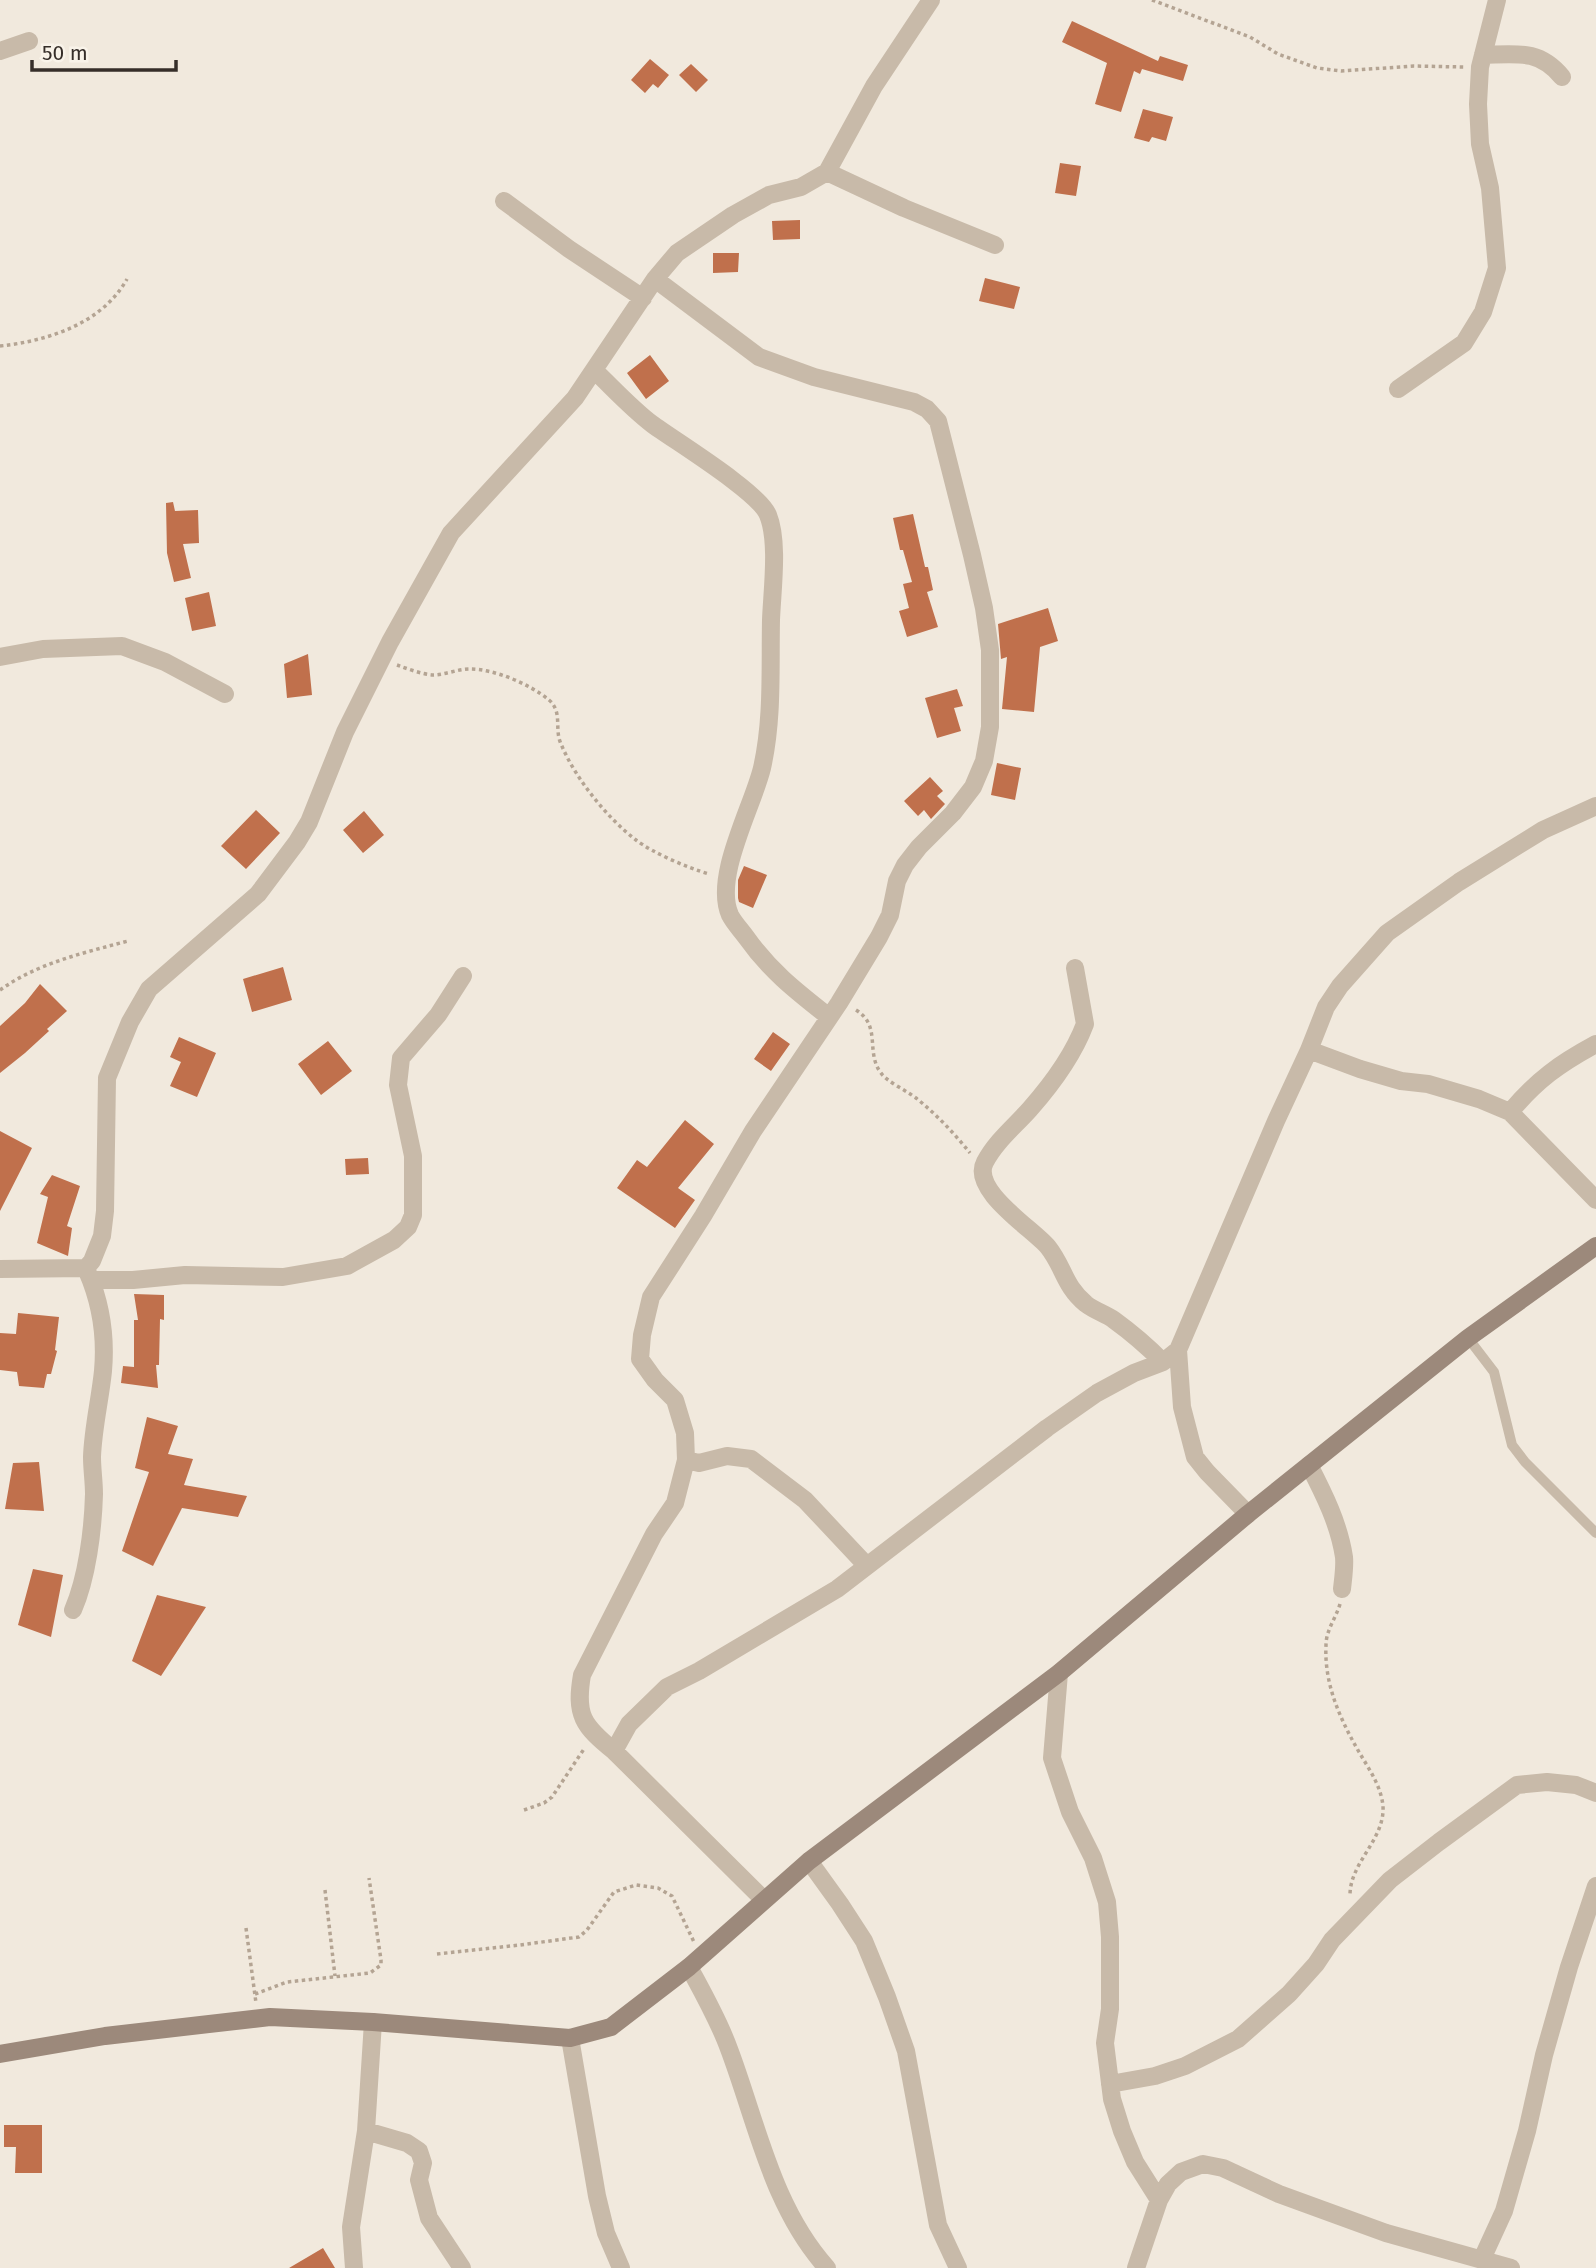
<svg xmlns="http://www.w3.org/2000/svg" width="1596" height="2268" font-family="'Fira Sans',sans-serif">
	<rect width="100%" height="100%" fill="#f1e9dd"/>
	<!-- building -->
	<path fill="#c0704c" d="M1072,21L1158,61L1160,56L1188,65L1183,81L1142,69L1140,74L1134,71L1121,112L1095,104L1107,63L1062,42Z
		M650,59L669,75L658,88L653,84L645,93L631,80Z
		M691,64L708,80L696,92L679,75Z
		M1143,109L1173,117L1166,141L1152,137L1149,142L1134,138Z
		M1060,163L1081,166L1076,196L1055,193Z
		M800,220V239L773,240L772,221Z
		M713,253H739L738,272L713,273Z
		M985,278L1020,287L1014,309L979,301Z
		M650,355L669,381L646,399L627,373Z
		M173,502L175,511L198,510L199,543L183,544L191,578L174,582L167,553L166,503Z
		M913,514L925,567H928L933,590L927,592L938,627L907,637L899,611L909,608L903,584L912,582L903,550H900L893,518Z
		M209,592L216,626L192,631L185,598Z
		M1048,608L1058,641L1040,647L1034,712L1002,709L1007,657L1001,659L998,624Z
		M308,654L312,695L287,698L284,664Z
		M957,689L963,706L954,708L961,731L937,738L925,698Z
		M997,763L1021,768L1015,800L991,795Z
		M930,777L943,791L937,796L945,804L931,819L924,810L918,816L904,801Z
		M256,810L280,833L246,869L221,846Z
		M364,811L384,835L363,853L343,830Z
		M744,866L767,875L753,908L739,902L738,898V880Z
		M283,967L292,1000L252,1012L243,979Z
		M40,984L67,1011L47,1029L49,1031L25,1053L0,1073V1026L25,1003Z
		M773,1032L790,1044L771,1071L754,1059Z
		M179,1037L216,1053L197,1097L170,1086L181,1062L170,1057Z
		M328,1041L352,1071L321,1095L298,1064Z
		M685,1120L714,1144L678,1188L695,1200L675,1228L617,1188L637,1160L647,1167Z
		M0,1131L32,1148L0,1211Z
		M368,1158L369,1174L346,1175L345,1159Z
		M52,1175L80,1186L67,1226L72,1228L68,1256L37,1243L48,1197L40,1194Z
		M134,1294L164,1295V1320L160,1319L159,1365H156L158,1388L121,1383L123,1366L134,1367V1320H138Z
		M18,1313L59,1317L55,1350L57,1351L51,1374H47L44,1388L19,1386L17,1372L0,1370V1333L16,1334Z
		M147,1417L178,1426L168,1454L193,1459L184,1485L247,1496L238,1517L182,1508L153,1566L122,1551L149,1472L135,1468Z
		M39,1462L44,1511L5,1509L13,1463Z
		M33,1569L63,1575L51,1637L18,1625Z
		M157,1595L206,1607L161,1676L132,1661Z
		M4,2125H42V2173H15L16,2147H4Z
		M323,2248L335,2268H289Z"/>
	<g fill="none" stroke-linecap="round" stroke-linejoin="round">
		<!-- path -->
		<path stroke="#b4a493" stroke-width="3.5" stroke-dasharray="3.5 3.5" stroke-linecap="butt" d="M1152,0L1250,37L1278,54L1317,68L1341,71L1414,66L1464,67
			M0,346C47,341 102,324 127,279
			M397,665C408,669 421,674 433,675C445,675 457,669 470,669C494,669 530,684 549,700C563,712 554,729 561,744C575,778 607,818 636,840C653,853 688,868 709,874
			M0,990C38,963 83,953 128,941
			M856,1010C882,1026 865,1052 881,1073C886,1081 907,1091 916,1098C936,1114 954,1133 970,1153
			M1340,1604C1336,1618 1326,1630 1326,1645C1324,1684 1340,1719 1359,1752C1369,1769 1381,1786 1383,1806C1385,1840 1350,1862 1350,1895
			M524,1810L544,1803L552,1797L584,1749
			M325,1890L335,1976
			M246,1928L256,2003
			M437,1954L520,1945L579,1937L587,1930L614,1892L636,1885L658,1888L672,1896L694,1942
			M255,1994L287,1982L370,1973L381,1965V1960L369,1878"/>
		<!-- lane -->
		<path stroke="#c8baa9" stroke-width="10" d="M1468,1338L1494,1372L1512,1445L1525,1462L1596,1533"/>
		<!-- street -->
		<path stroke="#c8baa9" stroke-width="18" d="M0,51L29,41
			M1483,55C1517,54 1539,49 1562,77
			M827,172L904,208L995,245
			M504,201L569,249L643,298
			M655,279L759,357L814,377L914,402L927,409L938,421L972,555L984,608L990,650V727L984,761L973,787L953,813L919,847L905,865L897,881L890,915L879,937L839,1003L753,1131L703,1216L651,1297L642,1335L640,1359L655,1380L675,1400L685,1433L686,1460L675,1503L654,1534L582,1675C575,1715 583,1726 614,1751L764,1900
			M594,370C613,388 631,408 652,424C675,441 759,492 768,515C779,542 772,591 771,620C770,670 773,719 762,768C753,806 713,877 730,915C734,923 741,930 746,937C770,971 796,991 829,1017
			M1398,389L1464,343L1483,312L1497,268L1490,188L1480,144L1478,104L1480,67L1497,0
			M0,657L43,649L122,646L165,662L225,694
			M1075,968L1085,1024C1073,1056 1052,1084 1030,1109C1015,1126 996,1141 985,1162C970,1190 1033,1229 1048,1247C1064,1267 1064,1286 1086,1304C1095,1311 1106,1314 1114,1320C1132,1333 1148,1347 1163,1362
			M1309,1050L1360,1069L1401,1081L1428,1084L1479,1099L1510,1112L1596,1200
			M1510,1112C1537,1080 1559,1064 1596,1044
			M0,1269L86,1268L92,1261L102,1236L105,1211L107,1078L130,1022L149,989L258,894L297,842L309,822L345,732L390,642L451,533L575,398L655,279L677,253L733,215L769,195L801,187L827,172L874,86L931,0
			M91,1280H133L185,1275L283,1277L347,1266L394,1240L408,1227L413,1215V1156L398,1085L401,1058L438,1015L463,976
			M1178,1350L1182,1407L1195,1457L1207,1472L1248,1514
			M686,1460L699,1463L727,1456L751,1459L805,1500L867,1566
			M1309,1465C1324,1494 1339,1524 1344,1557C1345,1567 1343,1579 1342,1589
			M73,1610C87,1578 93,1530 94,1494C94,1482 92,1469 92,1457C93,1428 100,1400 103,1371C106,1337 101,1303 87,1271
			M1059,1673L1052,1758L1070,1812L1093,1858L1107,1902L1110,1937V2009L1105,2043L1112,2099L1122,2131L1135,2162L1159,2200
			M614,1751L629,1724L667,1687L699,1671L837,1589L1047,1428L1097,1393L1134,1373L1163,1362L1178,1350L1276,1121L1309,1050L1326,1007L1340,986L1387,933L1459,882L1543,830L1596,806
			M809,1861L840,1904L864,1941L887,1997L906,2051L938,2225L958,2268
			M689,1967C703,1993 719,2021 729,2049C757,2123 772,2207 827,2268
			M570,2038L597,2196L606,2233L621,2268
			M1110,2084L1155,2076L1185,2066L1238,2039L1289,1994L1316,1964L1332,1940L1390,1880L1439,1842L1517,1785L1547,1782L1576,1785L1596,1793
			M366,2131L407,2143L419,2151L423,2163L419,2180L429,2218L462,2268
			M1482,2259L1504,2211L1527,2131L1544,2055L1569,1967L1596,1886
			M354,2268L351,2227L366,2131L373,2022
			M1136,2268L1159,2200L1168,2184L1181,2172L1203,2164L1223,2168L1279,2194L1386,2233L1511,2268"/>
		<!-- secondary -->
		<path stroke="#9c897b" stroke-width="18" d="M0,2054L105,2036L270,2017L373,2022L570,2038L611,2027L689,1967L809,1861L1059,1673L1248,1514L1468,1338L1596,1246"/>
	</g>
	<!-- scale -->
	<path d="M32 60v10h144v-10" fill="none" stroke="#362e29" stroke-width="3.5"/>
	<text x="42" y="60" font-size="21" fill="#362e29" stroke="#f9f3e9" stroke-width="5" paint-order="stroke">50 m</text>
</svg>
